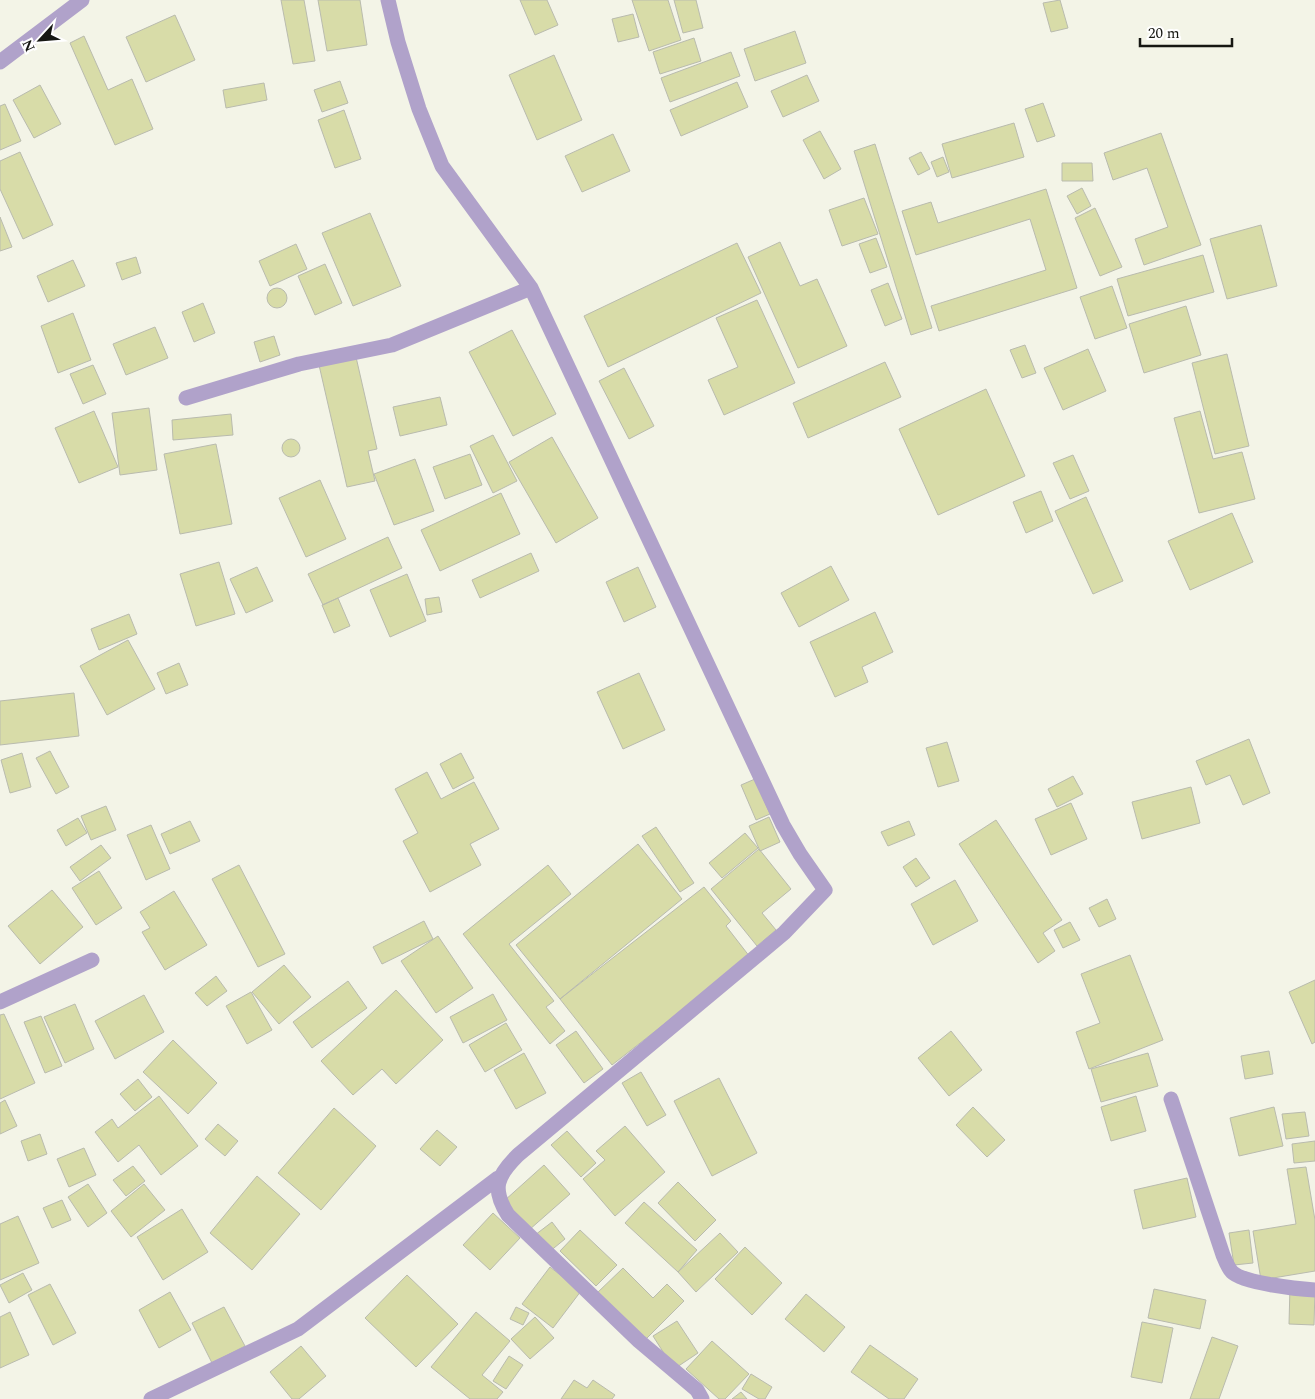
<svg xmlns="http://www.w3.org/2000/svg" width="1315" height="1399" font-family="Spectral,serif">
	<rect width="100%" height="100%" fill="#f3f4e7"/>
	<!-- building -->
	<path fill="#d8dca8" stroke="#b9bbae" d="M281,0H304L315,61L293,64Z
		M318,0H360L367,45L327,51Z
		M520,0H547L558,25L535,35Z
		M632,0H668L681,40L649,51Z
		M674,0H696L703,28L683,33Z
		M1060,0L1068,28L1051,32L1043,3Z
		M633,14L639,37L618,42L612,19Z
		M175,15L195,60L146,82L126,37Z
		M795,31L806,63L755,81L744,49Z
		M84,36L108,90L132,79L153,129L115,145L70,43Z
		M694,38L701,61L660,74L653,52Z
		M731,52L740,76L670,102L661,78Z
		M554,55L582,120L537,140L509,75Z
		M807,75L819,101L783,117L771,91Z
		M340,81L348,103L322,112L314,90Z
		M737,82L748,107L681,136L670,110Z
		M264,83L267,100L226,108L223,90Z
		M40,85L61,124L34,138L13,100Z
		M1043,103L1055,136L1037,142L1025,109Z
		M5,104L21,141L0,150V106Z
		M344,110L361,159L335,168L318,120Z
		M1014,123L1024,157L952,178L942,144Z
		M820,131L841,169L824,179L803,140Z
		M1161,133L1201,245L1144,265L1135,239L1168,227L1147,168L1113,180L1104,153Z
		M613,134L630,171L582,192L565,156Z
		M875,144L932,328L911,335L854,151Z
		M20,152L53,225L23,239L0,189V161Z
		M921,152L930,169L918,175L909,158Z
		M943,157L949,172L937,177L931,162Z
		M1062,163H1092L1093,181H1062Z
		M1082,188L1091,206L1077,214L1067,196Z
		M1046,189L1077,288L939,331L931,306L1046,270L1030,219L916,255L902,211L931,202L938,223Z
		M864,198L878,234L842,246L829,210Z
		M1095,208L1122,267L1100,276L1075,218Z
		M370,213L401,286L353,306L322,233Z
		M0,217L12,247L0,251Z
		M1261,225L1277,286L1227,299L1210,239Z
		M876,238L887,267L870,273L859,244Z
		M780,242L800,286L817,279L847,346L798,368L748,257Z
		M737,243L761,293L608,367L584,316Z
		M296,244L307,269L270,286L259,261Z
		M1203,255L1214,292L1128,316L1117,279Z
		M136,257L141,273L122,280L116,263Z
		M73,260L85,286L48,302L37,276Z
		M325,264L342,303L315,315L298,276Z
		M888,283L902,319L885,326L871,290Z
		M1112,286L1127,328L1095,339L1080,297Z
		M267 298a10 10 0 1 1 20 0a10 10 0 1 1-20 0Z
		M757,300L795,383L724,415L708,380L738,367L716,318Z
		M203,303L215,333L194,342L182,312Z
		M1186,306L1201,355L1144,373L1129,324Z
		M73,313L91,360L58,373L41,326Z
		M155,327L168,358L126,375L113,344Z
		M512,330L556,414L513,436L469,352Z
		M274,336L280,355L260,362L254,342Z
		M1025,345L1036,373L1022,378L1010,350Z
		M1088,349L1106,391L1063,410L1044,368Z
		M1227,354L1249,446L1215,454L1192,363Z
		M356,357L377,449L368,451L375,481L347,487L319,365Z
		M885,362L901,397L808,438L793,403Z
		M93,365L106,394L83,404L70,374Z
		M624,368L654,426L629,439L599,381Z
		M986,389L1025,476L938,515L899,429Z
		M440,397L447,425L400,436L393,407Z
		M149,408L157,470L120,475L112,413Z
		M94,411L118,467L79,483L55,428Z
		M1200,411L1213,459L1242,452L1255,499L1199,513L1174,418Z
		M231,414L233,435L173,440L172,420Z
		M493,435L517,481L493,493L470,446Z
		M552,437L598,518L556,543L509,462Z
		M282 448a9 9 0 1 1 18 0a9 9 0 1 1-18 0Z
		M216,444L232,524L180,534L164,454Z
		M470,454L482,485L445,499L433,467Z
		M1073,455L1089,491L1070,499L1053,463Z
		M415,459L434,511L394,525L374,474Z
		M320,480L346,539L306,557L279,498Z
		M1041,491L1053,521L1026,533L1013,502Z
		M501,493L520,534L440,571L421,530Z
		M1086,497L1123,581L1093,594L1055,511Z
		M1232,513L1253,562L1190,590L1168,541Z
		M388,537L402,568L323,605L308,574Z
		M531,553L539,571L480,598L472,580Z
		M219,562L235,614L196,626L180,574Z
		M831,566L849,600L799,627L781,593Z
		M257,567L273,601L246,613L230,579Z
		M638,567L656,607L624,622L606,582Z
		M407,574L426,621L390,637L370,590Z
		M439,597L442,612L427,615L425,599Z
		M338,598L350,626L334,633L322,605Z
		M875,612L893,652L862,667L868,682L835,697L810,642Z
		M129,614L137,634L99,650L91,629Z
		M128,640L155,689L107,715L80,666Z
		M179,663L188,685L166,694L157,673Z
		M639,673L665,730L623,749L597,692Z
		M74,693L79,736L0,745V701Z
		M1249,739L1270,793L1243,805L1230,775L1206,785L1196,761Z
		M947,742L959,781L938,787L926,748Z
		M50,751L69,787L56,794L36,758Z
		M22,753L31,787L10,793L1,760Z
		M461,753L474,778L453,789L440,764Z
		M427,772L441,799L474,782L499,829L470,844L481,865L430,892L403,841L418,833L395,789Z
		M1073,776L1083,794L1057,807L1048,789Z
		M755,779L770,814L756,820L741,785Z
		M1191,787L1200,823L1142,839L1132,802Z
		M1071,803L1087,839L1051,855L1035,819Z
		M106,806L116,830L91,840L81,816Z
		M769,817L780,842L760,851L749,826Z
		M78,818L87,833L66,846L57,830Z
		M996,820L1062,920L1043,933L1055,951L1038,963L959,844Z
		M190,821L200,841L170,854L161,834Z
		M909,821L915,835L888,846L881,832Z
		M151,825L170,869L146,880L127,835Z
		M656,827L694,883L680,892L642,836Z
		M745,833L758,848L722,878L709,863Z
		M638,844L682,899L560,999L516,945Z
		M101,845L111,858L80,881L70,867Z
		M759,849L791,889L762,913L776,930L757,946L711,889Z
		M916,858L930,878L916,887L903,867Z
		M239,865L285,954L258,967L212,879Z
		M548,865L571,894L509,944L554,1001L546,1007L565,1031L550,1044L463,934Z
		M99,871L122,908L96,925L72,888Z
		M955,880L978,921L933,945L911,904Z
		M704,887L731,921L726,926L750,957L612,1065L560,999Z
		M52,890L83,927L40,964L8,926Z
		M174,891L207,945L165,970L142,932L150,928L140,912Z
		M1107,899L1116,919L1099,927L1089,908Z
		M424,921L433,939L382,964L373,947Z
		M1070,922L1080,940L1063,948L1054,930Z
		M438,936L473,988L436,1013L401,961Z
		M1130,955L1163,1040L1089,1069L1076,1032L1100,1023L1081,974Z
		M284,965L311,997L279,1024L252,992Z
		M216,976L227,991L207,1006L195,993Z
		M1315,980V1042L1312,1044L1289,992Z
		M348,981L367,1008L312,1048L293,1022Z
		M396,990L443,1040L396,1084L382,1069L353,1095L321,1061Z
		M251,992L272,1030L247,1044L226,1006Z
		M493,994L507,1020L463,1043L450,1017Z
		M144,995L164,1032L115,1059L95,1021Z
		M75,1004L94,1049L65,1063L44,1017Z
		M4,1014L35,1083L0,1099V1015Z
		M41,1016L62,1066L45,1073L24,1022Z
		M506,1023L522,1050L485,1072L469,1045Z
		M576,1031L603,1069L584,1083L556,1045Z
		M951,1031L982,1070L949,1096L918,1058Z
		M173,1040L217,1083L188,1114L143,1072Z
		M1269,1051L1273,1074L1245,1079L1241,1056Z
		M524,1053L546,1093L516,1109L494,1070Z
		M1148,1053L1158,1086L1101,1102L1091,1069Z
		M641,1072L666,1115L647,1126L622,1083Z
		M719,1078L757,1153L712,1176L674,1101Z
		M138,1079L152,1097L135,1111L120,1094Z
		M159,1096L198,1146L161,1175L139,1145L118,1162L95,1132L112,1119L118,1128Z
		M1136,1096L1146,1131L1111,1141L1101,1107Z
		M5,1100L17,1126L0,1134V1103Z
		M973,1107L1005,1140L987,1157L956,1125Z
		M1274,1107L1283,1146L1239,1156L1230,1118Z
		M334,1108L376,1146L321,1210L278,1173Z
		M1305,1112L1309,1136L1286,1139L1282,1114Z
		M218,1124L238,1141L225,1156L205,1139Z
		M625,1126L665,1172L615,1216L583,1179L605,1160L596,1151Z
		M437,1130L457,1147L440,1166L420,1149Z
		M567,1131L596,1163L581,1177L551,1145Z
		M40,1134L47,1154L28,1161L21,1141Z
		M1315,1141V1161L1294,1163L1292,1144Z
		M84,1148L96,1175L69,1187L57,1159Z
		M544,1165L570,1194L529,1230L504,1201Z
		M133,1166L145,1181L126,1196L113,1180Z
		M1306,1167L1315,1220V1271L1261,1280L1253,1231L1296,1224L1287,1169Z
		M257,1176L300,1214L252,1270L210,1233Z
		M1187,1178L1196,1217L1143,1229L1134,1190Z
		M678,1182L716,1220L695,1241L658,1203Z
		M88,1184L107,1213L88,1227L68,1197Z
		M144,1184L165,1210L131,1237L111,1211Z
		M62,1200L71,1220L52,1228L43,1208Z
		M644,1202L697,1250L678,1272L625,1223Z
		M182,1209L208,1252L163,1280L137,1237Z
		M493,1213L520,1238L490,1270L463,1245Z
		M18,1216L39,1263L0,1280V1224Z
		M552,1222L565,1239L549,1252L535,1235Z
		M580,1230L617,1265L596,1286L560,1251Z
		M1249,1230L1253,1263L1234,1265L1229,1233Z
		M720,1233L738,1252L696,1292L678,1272Z
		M745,1247L782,1283L752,1315L715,1279Z
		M550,1267L581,1291L553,1328L522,1304Z
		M623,1268L653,1298L667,1284L684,1301L643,1342L596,1294Z
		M23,1273L32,1290L9,1303L0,1285Z
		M407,1275L458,1324L416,1367L365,1318Z
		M50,1284L76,1333L53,1345L28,1295Z
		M1290,1287L1315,1289L1314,1325L1289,1324Z
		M1154,1289L1206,1300L1200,1329L1148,1318Z
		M170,1292L191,1330L159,1348L139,1310Z
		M806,1294L845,1327L824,1352L785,1319Z
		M224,1307L245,1346L212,1363L192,1323Z
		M516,1307L529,1313L523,1325L510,1319Z
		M10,1312L29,1355L0,1368V1317Z
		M476,1312L510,1341L482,1375L503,1392L497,1399H470L431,1367Z
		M535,1317L554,1338L530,1359L511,1339Z
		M677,1321L698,1353L674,1369L653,1336Z
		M1142,1322L1173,1328L1162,1383L1131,1377Z
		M1212,1337L1238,1346L1219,1399H1190Z
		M712,1341L749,1374L725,1399H719L686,1369Z
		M870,1345L918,1379L904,1399H889L851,1372Z
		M301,1346L326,1376L299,1399H292L270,1372Z
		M509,1356L523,1365L506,1389L493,1381Z
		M751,1374L772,1387L765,1399H759L742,1389Z
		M574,1380L587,1388L593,1380L615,1395L612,1399H561Z
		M741,1392L747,1399H732Z"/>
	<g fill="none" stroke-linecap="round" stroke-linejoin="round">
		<!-- street -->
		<path stroke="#b0a2ca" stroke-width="15" d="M388,0L398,42L419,109L442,166L531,288L783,825L800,854L825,890L784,933L518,1155C497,1176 491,1188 508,1215L639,1341L697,1390L702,1399
			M0,62L82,0
			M186,398L299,364L392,345L531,288
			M0,1002L92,960
			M1171,1099L1223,1255C1225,1260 1228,1268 1232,1272C1243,1283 1298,1289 1315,1290
			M151,1399L298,1329L498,1178"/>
	</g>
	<!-- north arrow -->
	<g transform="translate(40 40) rotate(244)" stroke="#ffffff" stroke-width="4" paint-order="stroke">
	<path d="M0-4L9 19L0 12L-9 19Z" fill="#161712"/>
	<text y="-8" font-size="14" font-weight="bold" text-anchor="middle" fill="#161712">N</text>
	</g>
	<!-- scale -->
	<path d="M1140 38v8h92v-8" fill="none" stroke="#161712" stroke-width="2.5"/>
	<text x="1148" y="38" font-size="15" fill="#161712" stroke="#ffffff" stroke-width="4" paint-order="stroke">20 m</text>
</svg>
